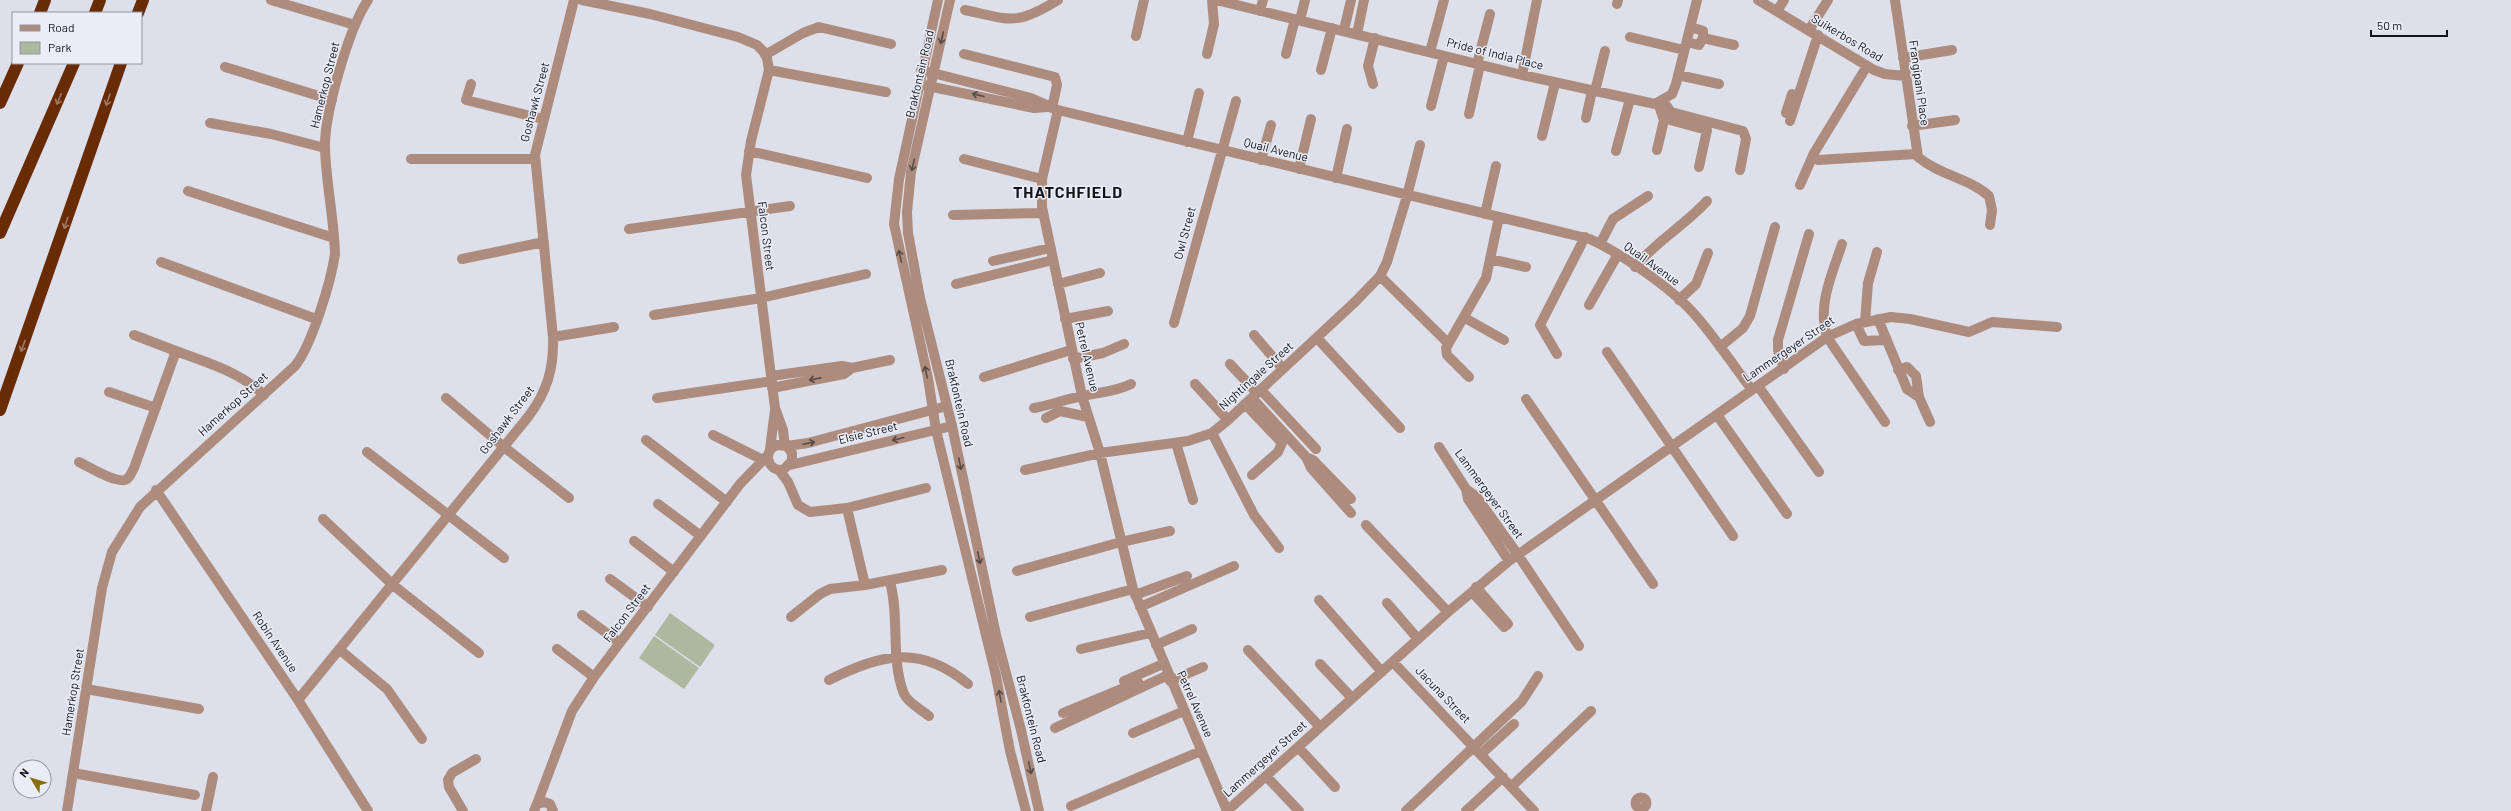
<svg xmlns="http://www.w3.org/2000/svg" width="2511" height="811" font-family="Barlow,sans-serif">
	<rect width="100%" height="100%" fill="#dde0eb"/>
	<!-- green -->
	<path fill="#acb99f" d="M670,613L715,645L700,667L655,635Z
		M654,636L699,668L684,689L639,658Z"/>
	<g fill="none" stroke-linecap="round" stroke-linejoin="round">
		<!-- minor -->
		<path stroke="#ad8c7d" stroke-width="10" d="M271,0L355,25
			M582,0L650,14L738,37L757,45L763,51L767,58L769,70L751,141L746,175L775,408L783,430L785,446
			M1216,0L1522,75L1655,104L1672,94L1676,84L1697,0
			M1758,0L1874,70L1885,74L1905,76
			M1895,0L1918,157C1939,175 1969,178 1989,196L1992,210L1990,225
			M1617,4L1618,0
			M965,10C1011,20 1016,26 1058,0
			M1260,11L1263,0
			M1777,11L1784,0
			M1300,20L1305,0
			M1691,27L1703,31V38
			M1344,30L1351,0
			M1809,30L1828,0
			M1357,34L1364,0
			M1136,36L1144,0
			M1630,37L1684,50
			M1687,42L1699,45L1703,38L1734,45
			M1430,52L1444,0
			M964,54L1055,77L1057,85L1052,108
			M1207,54L1214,24L1212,0
			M1286,54L1295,19
			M765,55L803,33L819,27L891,44
			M1903,58L1952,50
			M1477,64L1490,14
			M225,67L332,100
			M769,70L886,92
			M921,70L1031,98L1058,110L1590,239C1622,254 1673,289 1696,316C1716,339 1733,365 1752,390
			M1321,70L1332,28
			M1522,75L1537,0
			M1678,75L1719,84
			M471,84L466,100L543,119
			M1373,84L1368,66L1375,38
			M923,85L1034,108L1048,107
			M1595,91L1605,51
			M1663,101L1671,112L1743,131L1746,139L1740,170
			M1431,106L1444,56
			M1058,110L1042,179V207L1082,396L1100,453L1133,589L1227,811
			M1786,113L1792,94
			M1469,114L1480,65
			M1586,118L1592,91
			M1670,120L1707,130L1699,167
			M1790,121L1818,35
			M210,123L271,134L325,148
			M1912,126L1955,120
			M1542,136L1555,83
			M1187,142L1199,93
			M1657,150L1664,120L1658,103
			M749,151L867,178
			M1616,151L1630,99
			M411,159H535
			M964,159L1042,179
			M1261,160L1271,125
			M1818,160L1916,154
			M1299,169L1311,119
			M1336,178L1347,129
			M1800,185L1814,153L1867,66
			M188,191L334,238
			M1485,214L1496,166
			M953,215L1043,213
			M629,229L790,206
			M1600,244L1613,219L1648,196
			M1842,244C1832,275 1817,305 1827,337L1885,422
			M462,259L544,242
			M1490,259L1526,267
			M993,261L1050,248
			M161,262L316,319
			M1635,267C1655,242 1684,226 1707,201
			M1380,276L1448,343
			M956,284L1053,260
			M1058,284L1100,273
			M1679,300L1696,284L1708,253
			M1589,305L1618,254
			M654,315L761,298L866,274
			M1465,318L1504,340
			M1065,319L1108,311
			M1878,319L1907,389L1919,397L1930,422
			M1865,322L1868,283L1877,252
			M1174,323L1236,101
			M1856,324L1864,341L1885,340
			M1254,335L1283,369
			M553,337L614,327
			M1317,338L1400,428
			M1720,347L1743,328L1750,316L1775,227
			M176,351C207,363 239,371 264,395
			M1607,352L1733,536
			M1557,354L1540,325L1585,237
			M1073,359L1103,353L1124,344
			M1230,364L1257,393
			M1784,369L1778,350V340L1809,234
			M1898,370L1907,367L1916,376L1919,397
			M771,376L842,366L852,368L890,360
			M984,377L1071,350
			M1469,377L1447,355L1446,348L1486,278L1499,217
			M1195,384L1228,420
			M1758,386L1819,472
			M772,388L844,374L852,368
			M1261,390L1316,449
			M109,392L156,408
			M446,398L504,447L569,498
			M657,398L772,381
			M1252,398L1306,457L1313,460L1351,499
			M1526,399L1653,584
			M1245,404L1282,443L1278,452L1252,475
			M1034,408C1051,405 1066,399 1083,396C1100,392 1115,392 1131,384
			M1717,415L1787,514
			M1046,418L1060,411L1088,417
			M1212,433L1254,515L1279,548
			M713,435L761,459
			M646,440L727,502
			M1176,443L1193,500
			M787,446L792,453V461L783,470C767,471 762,451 777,445L787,446L808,443L947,406
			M1439,447L1466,489L1476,496L1518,555L1579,646
			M770,449L775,410
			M367,452L504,558
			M1306,457L1311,468L1351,513
			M79,462C89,467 118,485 127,479C131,476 132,471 134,468L176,351L134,335
			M790,465L952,426
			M779,470L788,482L798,505L810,512L847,508L926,488
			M1025,470L1100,453L1188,441L1212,433L1228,420L1356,301L1380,276L1387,262L1407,196L1420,145
			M1466,489L1468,499L1509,561
			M156,490L298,700L368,811
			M658,504L701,536
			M847,508L865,585L942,570
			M323,519L393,585L479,653
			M1366,525L1448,612
			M634,541L674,572
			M1017,571L1121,542L1170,531
			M610,579L648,607
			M890,582C900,618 890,658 904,694C908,703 922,710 929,716
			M1472,592L1504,627L1508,624L1476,587
			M1135,595L1187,576
			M1319,600L1382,672
			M1387,603L1418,639
			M1140,607L1234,566
			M582,615L620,643
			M791,617L820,594L830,589L865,585
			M1030,617L1133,589
			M1156,645L1192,629
			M557,649L594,677
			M1081,649L1150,633
			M340,650L387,689L422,739
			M1248,650L1320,727
			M1393,662L1534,811
			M1320,664L1352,698
			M829,680C881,654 920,644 968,684
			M1124,681L1163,664
			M1170,681L1203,667
			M86,689L199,709
			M298,700L528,417C547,392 554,369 553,337L535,155L574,0
			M1063,713L1138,682
			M1055,728L1168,675
			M1133,733L1184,711
			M1298,747L1335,787
			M1481,754L1514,724
			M73,773L195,795
			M1266,776L1299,811
			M1512,786L1591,711
			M1635.5 803a5.5 5.5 0 1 1 11 0a5.5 5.5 0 1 1-11 0Z
			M537,804L572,711L594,677L740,484L768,455
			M1071,806L1201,751
			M67,811L102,588L112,552L140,507L295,366C312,345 331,281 335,254C334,218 326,183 325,148C324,114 349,28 368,0
			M206,811L213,777
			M463,811L449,787L448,780L452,773L476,759
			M534,811L537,804L544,802L550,804L553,811
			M1227,811L1448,612L1509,561L1827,337L1856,324L1891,317L1910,319L1969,332L1992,322L2057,327
			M1406,811L1522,701L1538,676
			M1466,811L1503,777"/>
		<!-- tertiary -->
		<path stroke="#ad8c7d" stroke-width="10" d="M938,0L899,179L894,224L928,378L936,430L996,676L1010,751L1026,811
			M950,0L911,172L907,212L908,233L920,298L952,426L996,635L1021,730L1039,811"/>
		<!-- motorway -->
		<path stroke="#692b03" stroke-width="12" d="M40,13L45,0
			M95,13L100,0
			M138,13L143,0
			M0,103L18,63
			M0,233L74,63
			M0,410L121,63"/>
	</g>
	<!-- one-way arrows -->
	<defs><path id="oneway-shaft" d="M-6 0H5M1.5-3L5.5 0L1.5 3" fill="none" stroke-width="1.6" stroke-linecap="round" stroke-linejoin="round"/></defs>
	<g stroke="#584a45">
		<use href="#oneway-shaft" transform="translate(942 38) rotate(102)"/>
		<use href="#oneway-shaft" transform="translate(978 95) rotate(-166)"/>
		<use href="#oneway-shaft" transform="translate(913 165) rotate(103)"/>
		<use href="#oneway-shaft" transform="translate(900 256) rotate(-103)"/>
		<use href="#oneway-shaft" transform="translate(926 372) rotate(-102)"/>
		<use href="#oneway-shaft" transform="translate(815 379) rotate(169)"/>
		<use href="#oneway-shaft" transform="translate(898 439) rotate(166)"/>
		<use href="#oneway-shaft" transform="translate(809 443) rotate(-12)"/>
		<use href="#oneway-shaft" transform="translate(960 464) rotate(78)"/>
		<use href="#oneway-shaft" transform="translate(979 558) rotate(78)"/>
		<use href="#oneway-shaft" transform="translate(1000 696) rotate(-100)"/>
		<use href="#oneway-shaft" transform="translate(1030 768) rotate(78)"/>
	</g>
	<g stroke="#9d7965">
		<use href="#oneway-shaft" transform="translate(59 99) rotate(113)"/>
		<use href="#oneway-shaft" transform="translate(108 100) rotate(109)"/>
		<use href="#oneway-shaft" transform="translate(66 223) rotate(108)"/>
		<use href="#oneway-shaft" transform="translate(23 346) rotate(110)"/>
	</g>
	<g text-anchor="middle" stroke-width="3" stroke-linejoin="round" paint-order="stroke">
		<!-- street labels -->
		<g font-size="12" fill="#131418" stroke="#eaedf8">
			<text transform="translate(1847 38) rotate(31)" y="4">Suikerbos Road</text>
			<text transform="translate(1495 54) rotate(14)" y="4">Pride of India Place</text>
			<text transform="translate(920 74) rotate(-77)" y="4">Brakfontein Road</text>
			<text transform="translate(1919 83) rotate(82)" y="4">Frangipani Place</text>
			<text transform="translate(325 85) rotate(-76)" y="4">Hamerkop Street</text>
			<text transform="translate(535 102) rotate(-75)" y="4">Goshawk Street</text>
			<text transform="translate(1276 150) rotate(14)" y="4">Quail Avenue</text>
			<text transform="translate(1185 233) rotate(-75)" y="4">Owl Street</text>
			<text transform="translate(766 236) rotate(83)" y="4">Falcon Street</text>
			<text transform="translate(1652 264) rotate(36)" y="4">Quail Avenue</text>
			<text transform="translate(1789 349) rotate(-34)" y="4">Lammergeyer Street</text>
			<text transform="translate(1087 357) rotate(77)" y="4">Petrel Avenue</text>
			<text transform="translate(1256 376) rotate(-42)" y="4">Nightingale Street</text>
			<text transform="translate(959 403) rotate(77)" y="4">Brakfontein Road</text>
			<text transform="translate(233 404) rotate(-42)" y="4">Hamerkop Street</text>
			<text transform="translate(507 420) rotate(-53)" y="4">Goshawk Street</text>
			<text transform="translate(868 433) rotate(-14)" y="4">Elsie Street</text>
			<text transform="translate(1489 494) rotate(54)" y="4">Lammergeyer Street</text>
			<text transform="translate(627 613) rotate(-53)" y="4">Falcon Street</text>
			<text transform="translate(275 642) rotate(56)" y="4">Robin Avenue</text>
			<text transform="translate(73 692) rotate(-81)" y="4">Hamerkop Street</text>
			<text transform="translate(1443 695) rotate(46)" y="4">Jacuna Street</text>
			<text transform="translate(1195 704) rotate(66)" y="4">Petrel Avenue</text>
			<text transform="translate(1031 719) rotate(76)" y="4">Brakfontein Road</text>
			<text transform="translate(1265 759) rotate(-42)" y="4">Lammergeyer Street</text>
		</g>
		<!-- district labels -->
		<g font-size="16" font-weight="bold" letter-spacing="1" fill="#131418" stroke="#eaedf8">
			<text x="1068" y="198">THATCHFIELD</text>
		</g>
	</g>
	<!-- legend -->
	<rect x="12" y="12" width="130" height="52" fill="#eaedf8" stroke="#94969e"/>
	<rect x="20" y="25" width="20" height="6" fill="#ad8c7d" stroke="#94969e"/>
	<text x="48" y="32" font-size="12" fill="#131418">Road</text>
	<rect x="20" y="42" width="20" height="12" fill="#acb99f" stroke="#94969e"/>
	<text x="48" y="52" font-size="12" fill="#131418">Park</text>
	<!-- north arrow -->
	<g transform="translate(32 779) rotate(308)"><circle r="19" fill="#eaedf8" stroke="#94969e"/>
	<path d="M0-3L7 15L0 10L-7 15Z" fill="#896f11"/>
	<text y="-6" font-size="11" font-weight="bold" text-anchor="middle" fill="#131418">N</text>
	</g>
	<!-- scale -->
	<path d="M2371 30v6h76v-6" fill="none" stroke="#131418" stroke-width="2"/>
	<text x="2377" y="30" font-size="12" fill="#131418" stroke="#eaedf8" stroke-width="3" paint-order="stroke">50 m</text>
</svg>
